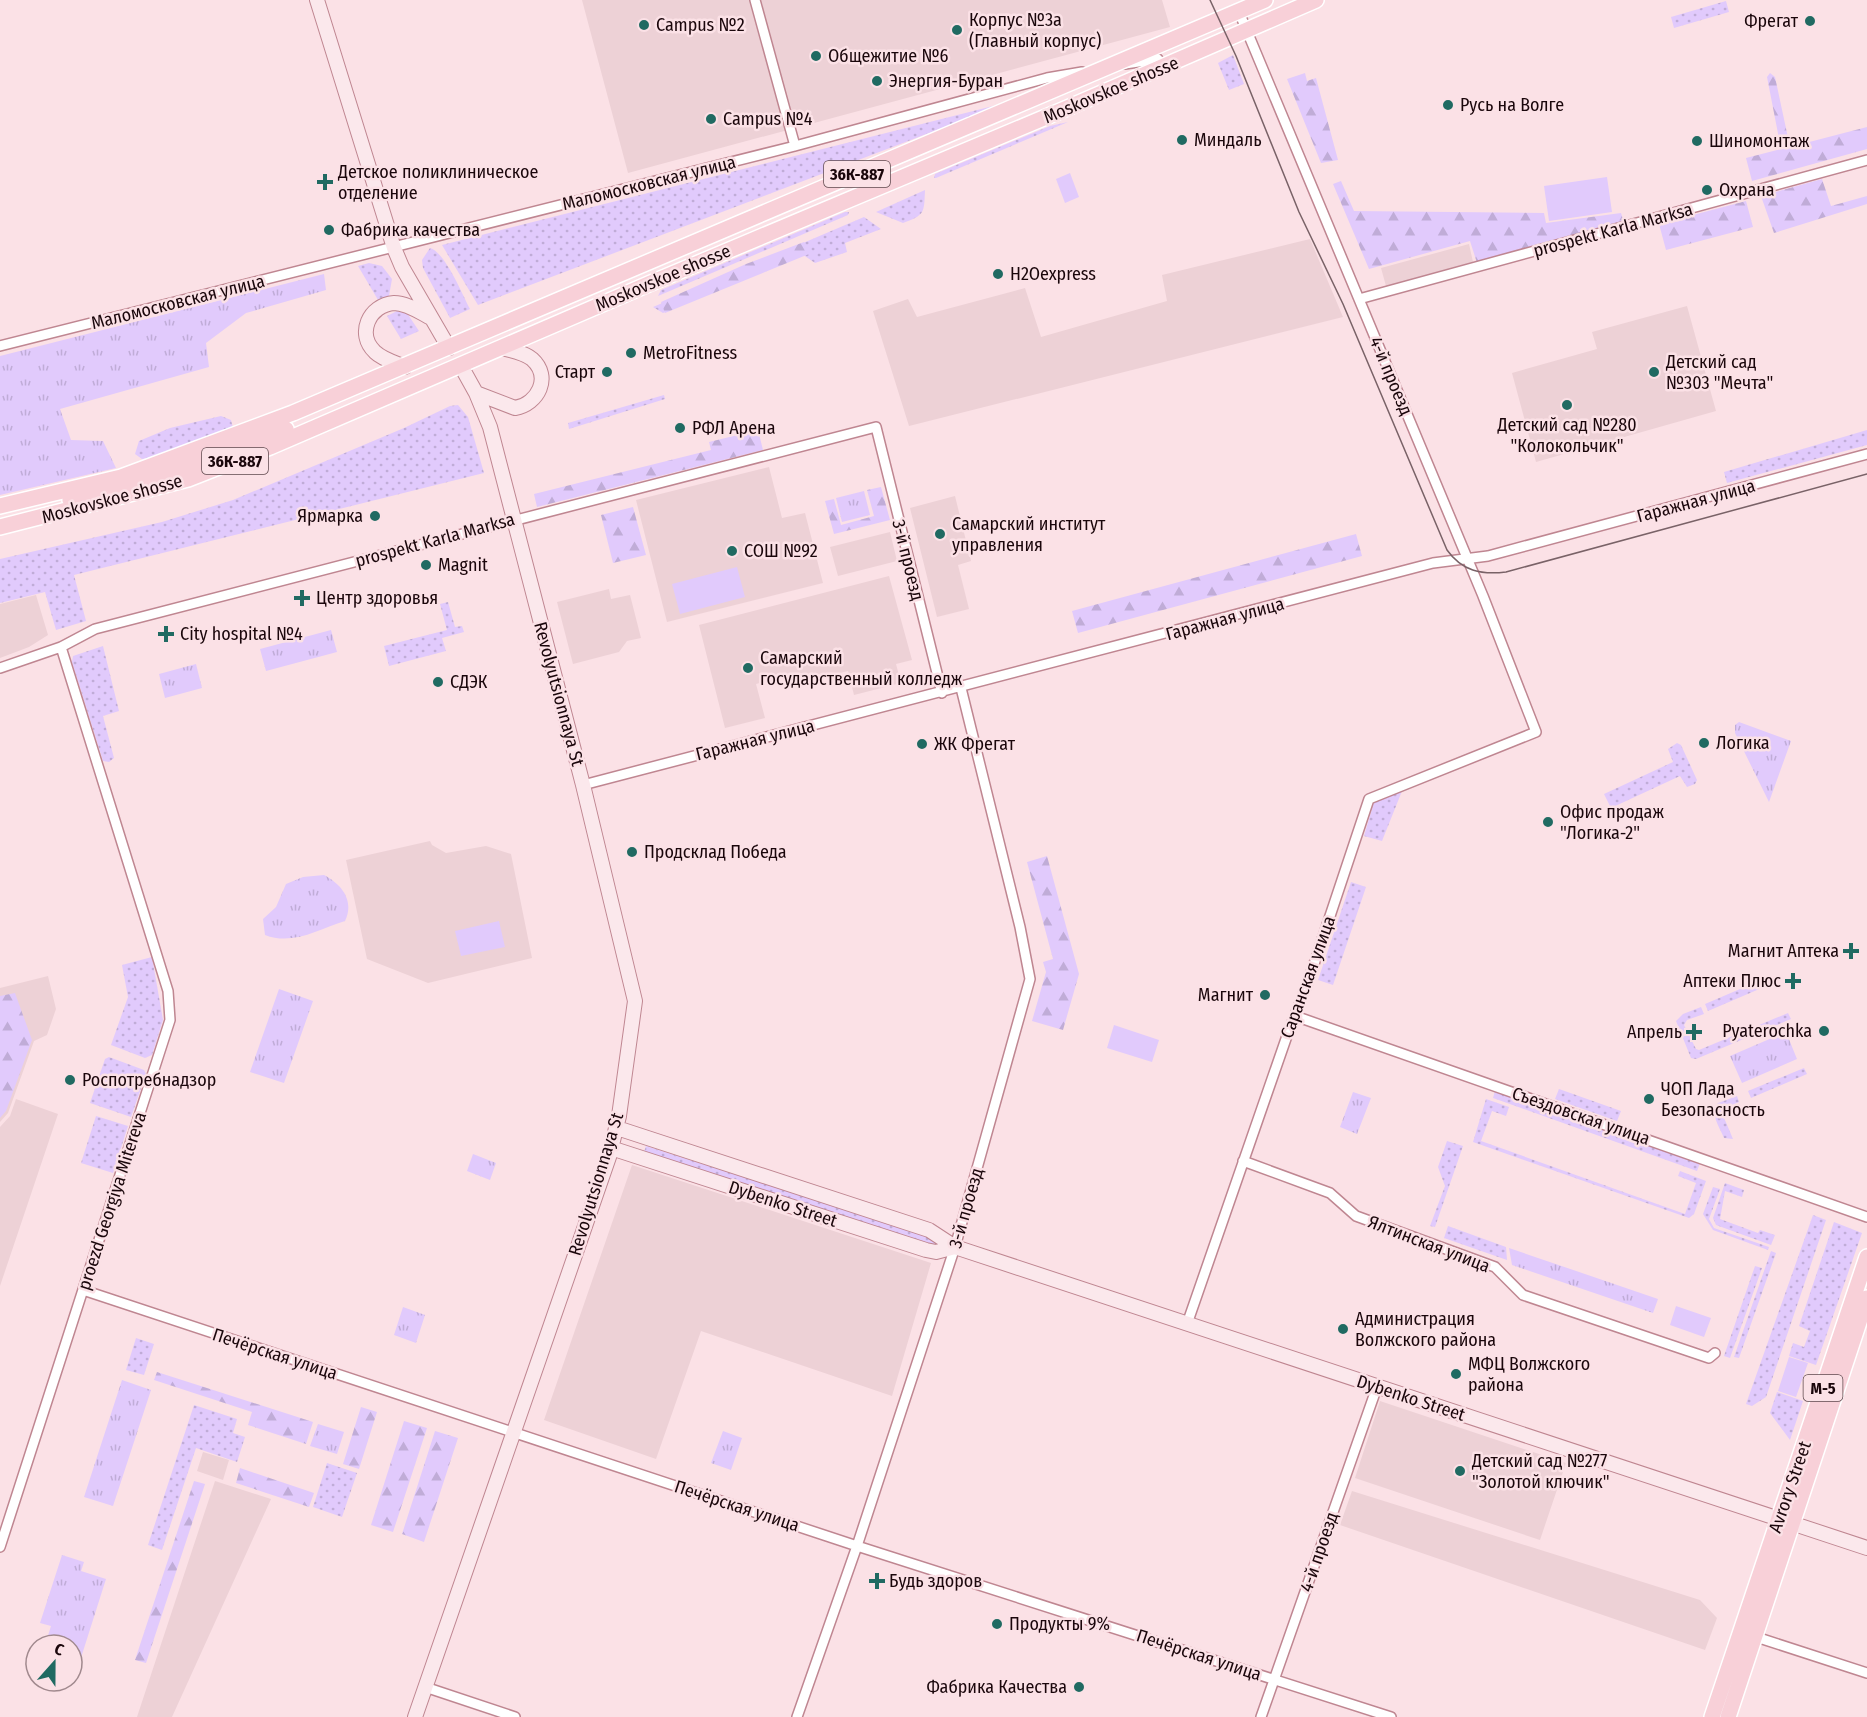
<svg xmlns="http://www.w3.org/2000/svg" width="1867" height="1717" font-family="'Fira Sans Condensed',sans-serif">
	<defs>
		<pattern id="grass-dots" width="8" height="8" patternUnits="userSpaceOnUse" patternTransform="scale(1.5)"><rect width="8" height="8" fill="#e1cafc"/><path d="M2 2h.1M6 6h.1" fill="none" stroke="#c0acd7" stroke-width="1.8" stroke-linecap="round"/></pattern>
		<pattern id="forest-firs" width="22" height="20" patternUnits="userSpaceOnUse" patternTransform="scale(1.5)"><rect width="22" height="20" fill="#e1cafc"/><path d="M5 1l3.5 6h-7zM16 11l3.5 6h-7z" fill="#c0acd7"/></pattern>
		<pattern id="park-tufts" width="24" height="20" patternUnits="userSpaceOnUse" patternTransform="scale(1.5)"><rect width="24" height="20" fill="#e1cafc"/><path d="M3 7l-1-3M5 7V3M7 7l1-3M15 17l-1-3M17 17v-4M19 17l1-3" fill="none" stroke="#c0acd7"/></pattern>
	</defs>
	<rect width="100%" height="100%" fill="#fbe1e6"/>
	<!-- built -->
	<path fill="#edd1d6" d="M582,0H1162L1170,27L628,173Z
		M1310,239L1343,317L909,426L873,311L908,299L917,317L1025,288L1041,337L1167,301L1162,275Z
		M1469,244L1473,262L1386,286L1381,268Z
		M1687,306L1716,411L1536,462L1512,373L1597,349L1592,332Z
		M769,467L782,518L805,513L823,583L667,622L636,500Z
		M955,496L971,561L958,565L969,609L937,617L910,508Z
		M890,532L897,561L838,576L830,547Z
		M889,576L912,660L896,664L901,683L854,695L848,671L791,685L788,675L756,684L765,718L725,728L699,625Z
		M609,589L611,599L630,595L641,638L627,641L619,652L573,664L557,602Z
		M36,595L48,635L29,647L0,658V604Z
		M430,841L432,845L446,853L486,846L511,854L532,958L428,983L367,959L346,860Z
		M48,976L56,1009L47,1035L34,1041L8,1113L0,1122V988Z
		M16,1099L58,1114L0,1286V1127L10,1116Z
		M632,1165L931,1263L892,1396L701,1331L656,1459L544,1420Z
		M1380,1401L1566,1463L1540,1540L1355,1478Z
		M203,1452L229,1460L223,1480L197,1471Z
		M215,1481L271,1499L172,1717H137Z
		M1352,1491L1700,1600L1717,1618L1705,1650L1340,1525Z"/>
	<!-- grass -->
	<path fill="url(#grass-dots)" d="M1726,1L1729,12L1674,28L1671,17Z
		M1233,55L1244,84L1229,90L1218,63Z
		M1013,101L478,305L442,245Z
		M1068,122L936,178H934L935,174L1050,126Z
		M925,190C924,213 925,215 903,223L876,212Z
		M845,212H849L848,215L658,296L661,290Z
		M864,217L881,229L845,243L847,252L815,263L802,254L663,313L653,307Z
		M430,248C445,252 462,294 470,309L450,318L423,268L422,260Z
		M369,263L382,266L392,279L389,296L381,305L358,266Z
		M397,311L407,313L419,331L401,339L387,316Z
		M664,395L665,399L569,429L568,423Z
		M458,405L468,417L484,473L74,575L86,621L56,630L45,592L0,603V559L162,522L233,500L404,428L450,406Z
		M221,416L231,420L233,428L151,458L142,459L135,454L139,441L170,428Z
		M1867,430V445L1727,483L1724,472Z
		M448,602L455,627L462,626L464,632L442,638L446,651L389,666L384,646L447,630L440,604Z
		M103,646L119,711L103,716L114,758L109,762L103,761L72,662L73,656Z
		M1677,743L1681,745L1697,780L1695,784L1687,787L1680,776L1611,808L1604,794L1673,762L1668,749Z
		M1402,791L1382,841L1364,836L1374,802Z
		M1351,882L1366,887L1333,985L1318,980Z
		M152,957L163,1020L152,1055L145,1058L111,1045L128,997L122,965Z
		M1768,977L1771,984L1708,1011L1705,1004Z
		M1701,1007L1704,1014L1687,1020L1684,1025L1696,1049L1699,1050L1788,1013L1791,1019L1696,1059L1691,1058L1676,1021L1683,1014Z
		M109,1057L144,1070L146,1074L131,1117L90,1103L105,1059Z
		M1804,1068L1807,1074L1751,1098L1748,1091Z
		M1496,1087L1515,1098L1700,1163L1697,1171L1493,1098Z
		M1559,1089L1621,1111L1617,1121L1555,1099Z
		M1737,1096L1739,1102L1723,1109L1722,1113L1733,1139L1724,1138C1719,1126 1710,1115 1718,1103Z
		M1486,1099L1509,1107L1506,1116L1492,1111L1481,1141L1685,1214L1696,1183L1678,1176L1680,1171L1706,1181L1694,1214L1689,1218L1473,1142Z
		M96,1116L128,1126L113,1173L81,1163Z
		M1447,1141L1463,1146L1435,1227L1430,1226L1445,1186L1438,1167Z
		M646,1146L933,1237L936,1243L934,1246L644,1152Z
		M1725,1183L1744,1190L1742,1197L1725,1191L1720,1219L1758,1233L1760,1230L1775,1235L1771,1245L1716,1225L1713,1218Z
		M1713,1187L1720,1189L1709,1219L1714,1228L1769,1247L1768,1250L1713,1230L1703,1214Z
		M1813,1215L1826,1220L1766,1397L1752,1406L1746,1404Z
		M1834,1222L1862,1233L1816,1365L1789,1356L1793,1343L1804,1347L1810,1331L1799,1326Z
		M1448,1226L1506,1247L1507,1260L1444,1238Z
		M1771,1251L1776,1253L1739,1358L1734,1357Z
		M1755,1266L1762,1268L1730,1358L1724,1356Z
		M136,1338L154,1344L144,1375L126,1370Z
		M1777,1392L1803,1401L1790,1440L1770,1413Z
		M194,1405L237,1419L233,1433L245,1437L237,1462L196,1448L162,1550L148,1545Z
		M327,1463L357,1473L342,1517L313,1507Z"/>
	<!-- forest -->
	<path fill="url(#forest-firs)" d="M1305,73L1307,81L1316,78L1338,160L1321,163L1287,79Z
		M1770,73L1775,77L1790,147L1867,127V149L1752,181L1746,158L1781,149L1767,77Z
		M1822,179L1831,206L1867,196V204L1774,233L1761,196Z
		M1341,181L1354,211L1544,213L1546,223L1621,213L1624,223L1477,263L1470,241L1369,269L1333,184Z
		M1746,201L1753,227L1666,250L1659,224Z
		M804,242L809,254L665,313L661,302L746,264Z
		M758,430L763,450L537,507L534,494L711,450L709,442Z
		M881,487L890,520L834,534L825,501L834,499L841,525L874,516L867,490Z
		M633,507L646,555L613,563L601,515Z
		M1356,534L1362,556L1078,633L1072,611Z
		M1047,856L1079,974L1063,1030L1032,1021L1046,972L1043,962L1053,959L1027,862Z
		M15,993L32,1040L6,1111L0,1118V996Z
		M157,1372L313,1422L306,1444L248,1425L252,1412L154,1380Z
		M361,1407L377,1412L359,1469L343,1464Z
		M404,1421L427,1428L393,1532L371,1525Z
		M435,1431L458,1438L424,1542L402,1534Z
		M240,1468L314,1493L309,1507L236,1483Z
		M194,1481L205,1484L146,1663L135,1660Z"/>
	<!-- park -->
	<path fill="url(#park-tufts)" d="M324,274L326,290L246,313L206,343L209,367L60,409L71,440L103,441L116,468L0,495V356Z
		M864,491L870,515L842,522L836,498Z
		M331,630L337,652L266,671L260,649Z
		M196,664L202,688L165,698L159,674Z
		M1739,722L1791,741L1769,802L1735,733V725Z
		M324,875C341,884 355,900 345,921C319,929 293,946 265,935L263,919L276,907L286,884L303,877Z
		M279,989L313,1001L284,1083L250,1072Z
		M1786,1032L1797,1059L1742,1083L1730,1056Z
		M1353,1092L1371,1098L1357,1134L1340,1127Z
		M473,1154L496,1163L490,1180L467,1171Z
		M1509,1248L1658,1299L1653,1313L1512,1265Z
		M403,1307L425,1315L416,1343L394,1335Z
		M122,1380L151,1390L113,1506L84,1497Z
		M318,1424L344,1432L337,1454L310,1446Z
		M723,1431L742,1438L731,1470L711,1463Z
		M62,1555L84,1562L81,1571L106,1579L79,1664L72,1662V1645H45L51,1626L40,1623Z"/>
	<!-- pitch -->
	<path fill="#e1cafc" d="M1070,173L1079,197L1065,203L1056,179Z
		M1607,177L1612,212L1549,221L1544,186Z
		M737,567L745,597L680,614L672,584Z
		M499,921L505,947L461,956L455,931Z
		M1114,1025L1159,1040L1152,1062L1107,1048Z
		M1676,1306L1711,1318L1704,1337L1670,1325Z
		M1789,1357L1808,1363L1796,1397L1778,1391Z"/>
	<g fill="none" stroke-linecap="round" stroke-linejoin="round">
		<!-- minor casing -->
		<g stroke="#bf8691" stroke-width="12">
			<path id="minor" d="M755,0L795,146
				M1125,64L1158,59
				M1359,299L1867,160
				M0,346L795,146L1047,78L1082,72
				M0,668L61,647L95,629L876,427L942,693
				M583,785L1433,563L1488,556L1867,454
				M1295,1016L1867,1217
				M1243,1161L1330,1193L1356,1216L1495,1267L1523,1295L1709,1358L1715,1353
				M83,1290L857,1546L1391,1717
				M1187,1324L1288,1033L1308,982L1369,799L1536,732L1483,596L1239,12
				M0,1547L170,1020L168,991L61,647
				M1753,1636L1867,1673
				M425,1687L515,1717
				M797,1717L857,1546L955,1247L1030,979L1020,927L961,688
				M1261,1717L1377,1387"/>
		</g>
		<!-- secondary casing -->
		<g stroke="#bf8691" stroke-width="16">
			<path id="secondary" d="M317,0L394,248L402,267L449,348
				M405,367C395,363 382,359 375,352C356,334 369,305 394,303C406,303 418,311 429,317
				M476,393L515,408C538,404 552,377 532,359C523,352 511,350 501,348
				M617,1128L929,1230L955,1247L1867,1548
				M611,1148L926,1250L936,1252L955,1247
				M415,1717L609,1157L619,1116L635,1001L583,785L490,427L476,393L461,366"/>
		</g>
		<!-- primary casing -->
		<g stroke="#fff" stroke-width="18">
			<path id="primary" d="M70,500L151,480L286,429
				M0,506L121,477L293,413L1265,0
				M0,527L188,479L270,447L651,283L1065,109L1316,0
				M1712,1717L1867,1257
				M1728,1717L1867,1298"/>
		</g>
		<!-- minor -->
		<use href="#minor" stroke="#fff" stroke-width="9"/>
		<!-- secondary -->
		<use href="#secondary" stroke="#fbe8ec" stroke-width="14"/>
		<!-- primary -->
		<use href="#primary" stroke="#f8d0d8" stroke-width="15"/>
		<!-- tram -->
		<path stroke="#796267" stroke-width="1.5" d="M1210,0L1236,56L1299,212L1343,304L1447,550C1462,571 1481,575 1506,572L1867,474"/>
	</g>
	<!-- markers -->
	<g fill="#206a62" stroke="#fbe1e6" stroke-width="2">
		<circle cx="1810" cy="21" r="6"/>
		<circle cx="644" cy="25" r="6"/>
		<circle cx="957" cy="30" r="6"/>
		<circle cx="816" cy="56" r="6"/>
		<circle cx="877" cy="81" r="6"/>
		<circle cx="1448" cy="105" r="6"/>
		<circle cx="711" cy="119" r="6"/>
		<circle cx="1182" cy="140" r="6"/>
		<circle cx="1697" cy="141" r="6"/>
		<path d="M322 173h6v6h6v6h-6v6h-6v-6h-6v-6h6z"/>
		<circle cx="1707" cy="190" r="6"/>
		<circle cx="329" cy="230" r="6"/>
		<circle cx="998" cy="274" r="6"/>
		<circle cx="631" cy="353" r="6"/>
		<circle cx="607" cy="372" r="6"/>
		<circle cx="1654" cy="372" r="6"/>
		<circle cx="1567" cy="405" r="6"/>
		<circle cx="680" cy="428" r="6"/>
		<circle cx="375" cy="516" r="6"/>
		<circle cx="940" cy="534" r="6"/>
		<circle cx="732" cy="551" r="6"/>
		<circle cx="426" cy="565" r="6"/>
		<path d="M299 589h6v6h6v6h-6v6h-6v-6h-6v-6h6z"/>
		<path d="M163 625h6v6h6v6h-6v6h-6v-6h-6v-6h6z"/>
		<circle cx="748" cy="668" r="6"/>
		<circle cx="438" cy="682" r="6"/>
		<circle cx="1704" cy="743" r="6"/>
		<circle cx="922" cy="744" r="6"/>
		<circle cx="1548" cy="822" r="6"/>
		<circle cx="632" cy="852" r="6"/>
		<path d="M1848 942h6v6h6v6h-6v6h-6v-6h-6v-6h6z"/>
		<path d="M1790 972h6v6h6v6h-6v6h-6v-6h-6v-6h6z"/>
		<circle cx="1265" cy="995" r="6"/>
		<circle cx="1824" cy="1031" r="6"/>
		<path d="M1691 1023h6v6h6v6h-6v6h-6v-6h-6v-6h6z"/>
		<circle cx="70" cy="1080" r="6"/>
		<circle cx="1649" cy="1099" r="6"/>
		<circle cx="1343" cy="1329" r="6"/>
		<circle cx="1456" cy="1374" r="6"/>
		<circle cx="1460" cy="1471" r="6"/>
		<path d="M874 1572h6v6h6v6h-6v6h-6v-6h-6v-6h6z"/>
		<circle cx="997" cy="1624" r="6"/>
		<circle cx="1079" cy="1687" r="6"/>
	</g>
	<g text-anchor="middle" stroke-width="5" stroke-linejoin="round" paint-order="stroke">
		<!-- shield labels -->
		<g fill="#fbe1e6" stroke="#5e484d" stroke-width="1.5">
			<rect x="824" y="161" width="66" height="26" rx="4.5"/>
			<rect x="202" y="448" width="66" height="26" rx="4.5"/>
			<rect x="1803.5" y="1375" width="39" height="26" rx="4.5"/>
		</g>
		<g font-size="16" font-weight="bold" fill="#1a060b">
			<text x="857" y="180">36К-887</text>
			<text x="235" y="467">36К-887</text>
			<text x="1823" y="1394">М-5</text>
		</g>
		<!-- poi labels -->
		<g font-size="18" fill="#1a060b" stroke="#fbe1e6" text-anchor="start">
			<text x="969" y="26">Корпус №3a<tspan x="969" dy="21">(Главный корпус)</tspan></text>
			<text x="1798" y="27" text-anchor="end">Фрегат</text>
			<text x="656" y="31">Campus №2</text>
			<text x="828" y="62">Общежитие №6</text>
			<text x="889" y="87">Энергия-Буран</text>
			<text x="1460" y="111">Русь на Волге</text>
			<text x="723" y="125">Campus №4</text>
			<text x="1194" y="146">Миндаль</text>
			<text x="1709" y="147">Шиномонтаж</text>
			<text x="338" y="178">Детское поликлиническое<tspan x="338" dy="21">отделение</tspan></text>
			<text x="1719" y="196">Охрана</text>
			<text x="341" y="236">Фабрика качества</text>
			<text x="1010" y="280">H2Oexpress</text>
			<text x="643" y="359">MetroFitness</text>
			<text x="1666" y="368">Детский сад<tspan x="1666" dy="21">№303 "Мечта"</tspan></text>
			<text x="595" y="378" text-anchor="end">Старт</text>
			<text x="1567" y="431" text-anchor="middle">Детский сад №280<tspan x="1567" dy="21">"Колокольчик"</tspan></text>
			<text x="692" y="434">РФЛ Арена</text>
			<text x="363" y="522" text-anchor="end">Ярмарка</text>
			<text x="952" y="530">Самарский институт<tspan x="952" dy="21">управления</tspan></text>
			<text x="744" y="557">СОШ №92</text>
			<text x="438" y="571">Magnit</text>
			<text x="316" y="604">Центр здоровья</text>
			<text x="180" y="640">City hospital №4</text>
			<text x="760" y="664">Самарский<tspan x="760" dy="21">государственный колледж</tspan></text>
			<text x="450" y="688">СДЭК</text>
			<text x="1716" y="749">Логика</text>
			<text x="934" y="750">ЖК Фрегат</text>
			<text x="1560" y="818">Офис продаж<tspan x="1560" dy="21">"Логика-2"</tspan></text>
			<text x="644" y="858">Продсклад Победа</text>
			<text x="1839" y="957" text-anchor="end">Магнит Аптека</text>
			<text x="1781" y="987" text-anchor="end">Аптеки Плюс</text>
			<text x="1253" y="1001" text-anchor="end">Магнит</text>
			<text x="1812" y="1037" text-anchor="end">Pyaterochka</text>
			<text x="1682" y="1038" text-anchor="end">Апрель</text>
			<text x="82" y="1086">Роспотребнадзор</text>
			<text x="1661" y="1095">ЧОП Лада<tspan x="1661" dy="21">Безопасность</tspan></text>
			<text x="1355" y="1325">Администрация<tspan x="1355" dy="21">Волжского района</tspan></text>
			<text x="1468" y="1370">МФЦ Волжского<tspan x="1468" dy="21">района</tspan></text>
			<text x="1472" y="1467">Детский сад №277<tspan x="1472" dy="21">"Золотой ключик"</tspan></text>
			<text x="889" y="1587">Будь здоров</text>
			<text x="1009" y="1630">Продукты 9%</text>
			<text x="1067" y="1693" text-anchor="end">Фабрика Качества</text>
		</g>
		<!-- street labels -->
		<g font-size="18" fill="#1a060b" stroke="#fbe1e6">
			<text transform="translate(1111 90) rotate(-23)" y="6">Moskovskoe shosse</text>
			<text transform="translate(649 183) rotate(-14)" y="6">Маломосковская улица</text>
			<text transform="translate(1613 230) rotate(-15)" y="6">prospekt Karla Marksa</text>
			<text transform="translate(663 278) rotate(-23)" y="6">Moskovskoe shosse</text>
			<text transform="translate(178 302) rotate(-14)" y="6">Маломосковская улица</text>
			<text transform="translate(1391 376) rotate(67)" y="6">4-й проезд</text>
			<text transform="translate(112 499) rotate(-15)" y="6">Moskovskoe shosse</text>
			<text transform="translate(1696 501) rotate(-15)" y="6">Гаражная улица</text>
			<text transform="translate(435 540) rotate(-15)" y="6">prospekt Karla Marksa</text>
			<text transform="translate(908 560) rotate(76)" y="6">3-й проезд</text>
			<text transform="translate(1225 619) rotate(-15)" y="6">Гаражная улица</text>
			<text transform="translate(559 694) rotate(75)" y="6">Revolyutsionnaya St</text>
			<text transform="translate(755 740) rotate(-14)" y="6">Гаражная улица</text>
			<text transform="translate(1308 977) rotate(-70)" y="6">Саранская улица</text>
			<text transform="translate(1581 1116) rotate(19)" y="6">Съездовская улица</text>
			<text transform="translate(596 1184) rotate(-73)" y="6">Revolyutsionnaya St</text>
			<text transform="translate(112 1201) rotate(-72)" y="6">proezd Georgiya Mitereva</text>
			<text transform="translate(783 1204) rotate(18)" y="6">Dybenko Street</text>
			<text transform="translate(966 1208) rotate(-74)" y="6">3-й проезд</text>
			<text transform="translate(1429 1244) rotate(21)" y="6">Ялтинская улица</text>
			<text transform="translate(275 1354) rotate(18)" y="6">Печёрская улица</text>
			<text transform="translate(1411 1398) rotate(18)" y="6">Dybenko Street</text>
			<text transform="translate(1790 1487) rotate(-71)" y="6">Avrory Street</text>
			<text transform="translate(737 1506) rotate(18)" y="6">Печёрская улица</text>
			<text transform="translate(1319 1552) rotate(-71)" y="6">4-й проезд</text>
			<text transform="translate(1199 1655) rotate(18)" y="6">Печёрская улица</text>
		</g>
	</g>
	<!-- north arrow -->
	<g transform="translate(54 1663) rotate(21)"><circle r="28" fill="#fbe1e6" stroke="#a1898e" stroke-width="1.5"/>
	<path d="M0-4.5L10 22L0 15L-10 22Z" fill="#206a62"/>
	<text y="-9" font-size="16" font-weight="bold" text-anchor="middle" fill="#1a060b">С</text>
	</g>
</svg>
